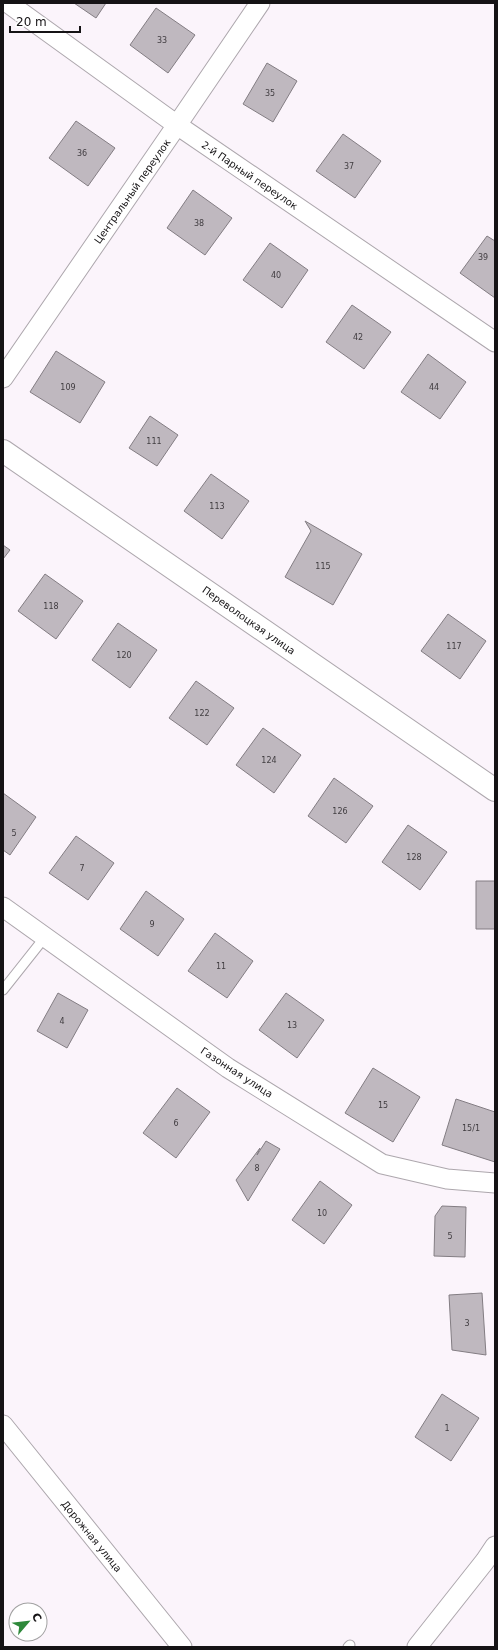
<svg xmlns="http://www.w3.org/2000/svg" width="498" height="1650" font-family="'DejaVu Sans',sans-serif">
	<rect width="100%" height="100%" fill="#fbf4fb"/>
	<!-- building -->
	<path fill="#bfb8bf" stroke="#837d83" d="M74,3H106L96,18Z
		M156,8L195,35L168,73L130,45Z
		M267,63L297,81L273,122L243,104Z
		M76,121L115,148L88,186L49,158Z
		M343,134L381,161L355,198L316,171Z
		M193,190L232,218L205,255L167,228Z
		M487,236L495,241V298L460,273Z
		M270,243L308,270L282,308L243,280Z
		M352,305L391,332L364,369L326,342Z
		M56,351L105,382L80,423L30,392Z
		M428,354L466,382L440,419L401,392Z
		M150,416L178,435L157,466L129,448Z
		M211,474L249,501L222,539L184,511Z
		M305,521L362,554L333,605L285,577L311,531Z
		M3,545L10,550L3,559Z
		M45,574L83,601L56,639L18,611Z
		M448,614L486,641L460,679L421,651Z
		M118,623L157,650L130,688L92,660Z
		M196,681L234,708L207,745L169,718Z
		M263,728L301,755L274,793L236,765Z
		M334,778L373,806L346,843L308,816Z
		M3,793L36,817L10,855L3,850Z
		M408,825L447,852L420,890L382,862Z
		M76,836L114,863L88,900L49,873Z
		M476,881H495V929H476Z
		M146,891L184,919L158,956L120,929Z
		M215,933L253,961L227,998L188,971Z
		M58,993L88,1010L67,1048L37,1031Z
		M286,993L324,1020L297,1058L259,1030Z
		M373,1068L420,1097L393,1142L345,1113Z
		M177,1088L210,1112L176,1158L143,1133Z
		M456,1099L495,1112V1162L442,1145Z
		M266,1141L280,1149L248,1201L236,1180L260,1148L257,1155Z
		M320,1181L352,1205L324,1244L292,1220Z
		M442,1206L466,1207L465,1257L434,1256L435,1216Z
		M482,1293L486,1355L452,1350L449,1295Z
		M442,1394L479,1418L451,1461L415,1437Z"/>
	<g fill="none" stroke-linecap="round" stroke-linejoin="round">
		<!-- service casing -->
		<g stroke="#ada7ad" stroke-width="11">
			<path id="service" d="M3,990L45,937
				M348,1647L350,1645"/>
		</g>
		<!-- minor casing -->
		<g stroke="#ada7ad" stroke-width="21">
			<path id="minor" d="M8,3L177,125L495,342
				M3,378L177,125L260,3
				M3,907L228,1068L382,1164L447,1179L495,1183
				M3,1425L182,1647
				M417,1647L485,1561L495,1546"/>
		</g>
		<!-- tertiary casing -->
		<g stroke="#ada7ad" stroke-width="24">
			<path id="tertiary" d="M3,451L495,790"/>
		</g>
		<!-- service -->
		<use href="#service" stroke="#fff" stroke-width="9"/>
		<!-- minor -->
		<use href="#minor" stroke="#fff" stroke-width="19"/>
		<!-- tertiary -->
		<use href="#tertiary" stroke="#fff" stroke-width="22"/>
	</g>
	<g text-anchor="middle" stroke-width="3.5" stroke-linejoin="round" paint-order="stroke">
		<!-- number labels -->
		<g font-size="8" fill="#403c40">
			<text x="162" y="43">33</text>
			<text x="270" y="96">35</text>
			<text x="82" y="156">36</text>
			<text x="349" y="169">37</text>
			<text x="199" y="226">38</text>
			<text x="483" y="260">39</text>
			<text x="276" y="278">40</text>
			<text x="358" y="340">42</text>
			<text x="68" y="390">109</text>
			<text x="434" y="390">44</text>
			<text x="154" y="444">111</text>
			<text x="217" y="509">113</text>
			<text x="323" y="569">115</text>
			<text x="51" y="609">118</text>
			<text x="454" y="649">117</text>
			<text x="124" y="658">120</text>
			<text x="202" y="716">122</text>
			<text x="269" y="763">124</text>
			<text x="340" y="814">126</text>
			<text x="14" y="836">5</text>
			<text x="414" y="860">128</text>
			<text x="82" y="871">7</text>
			<text x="152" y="927">9</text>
			<text x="221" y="969">11</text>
			<text x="62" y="1024">4</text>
			<text x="292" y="1028">13</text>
			<text x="383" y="1108">15</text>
			<text x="176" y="1126">6</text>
			<text x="471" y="1131">15/1</text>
			<text x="257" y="1171">8</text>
			<text x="322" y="1216">10</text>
			<text x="450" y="1239">5</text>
			<text x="467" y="1326">3</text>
			<text x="447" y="1431">1</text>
		</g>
		<!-- street labels -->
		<g font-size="10" fill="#151315" stroke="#fff">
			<text transform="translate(250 175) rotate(34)" y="4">2-й Парный переулок</text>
			<text transform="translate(132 191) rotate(-55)" y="4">Центральный переулок</text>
			<text transform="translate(249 620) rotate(35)" y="4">Переволоцкая улица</text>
			<text transform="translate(237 1072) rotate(33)" y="4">Газонная улица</text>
			<text transform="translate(92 1536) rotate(51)" y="4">Дорожная улица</text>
		</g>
	</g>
	<!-- border -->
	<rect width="498" height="1650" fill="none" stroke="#151315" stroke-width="8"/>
	<!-- north arrow -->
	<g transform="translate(28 1622) rotate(62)"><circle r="19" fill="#ffffff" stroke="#a1a1a1"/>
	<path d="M0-3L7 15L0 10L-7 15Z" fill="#2e893a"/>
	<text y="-6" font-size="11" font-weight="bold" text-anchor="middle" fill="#151315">С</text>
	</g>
	<!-- scale -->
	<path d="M10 26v6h70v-6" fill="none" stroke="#151315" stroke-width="2"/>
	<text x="16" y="26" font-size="12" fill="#151315" stroke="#ffffff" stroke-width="3" paint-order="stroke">20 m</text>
</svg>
